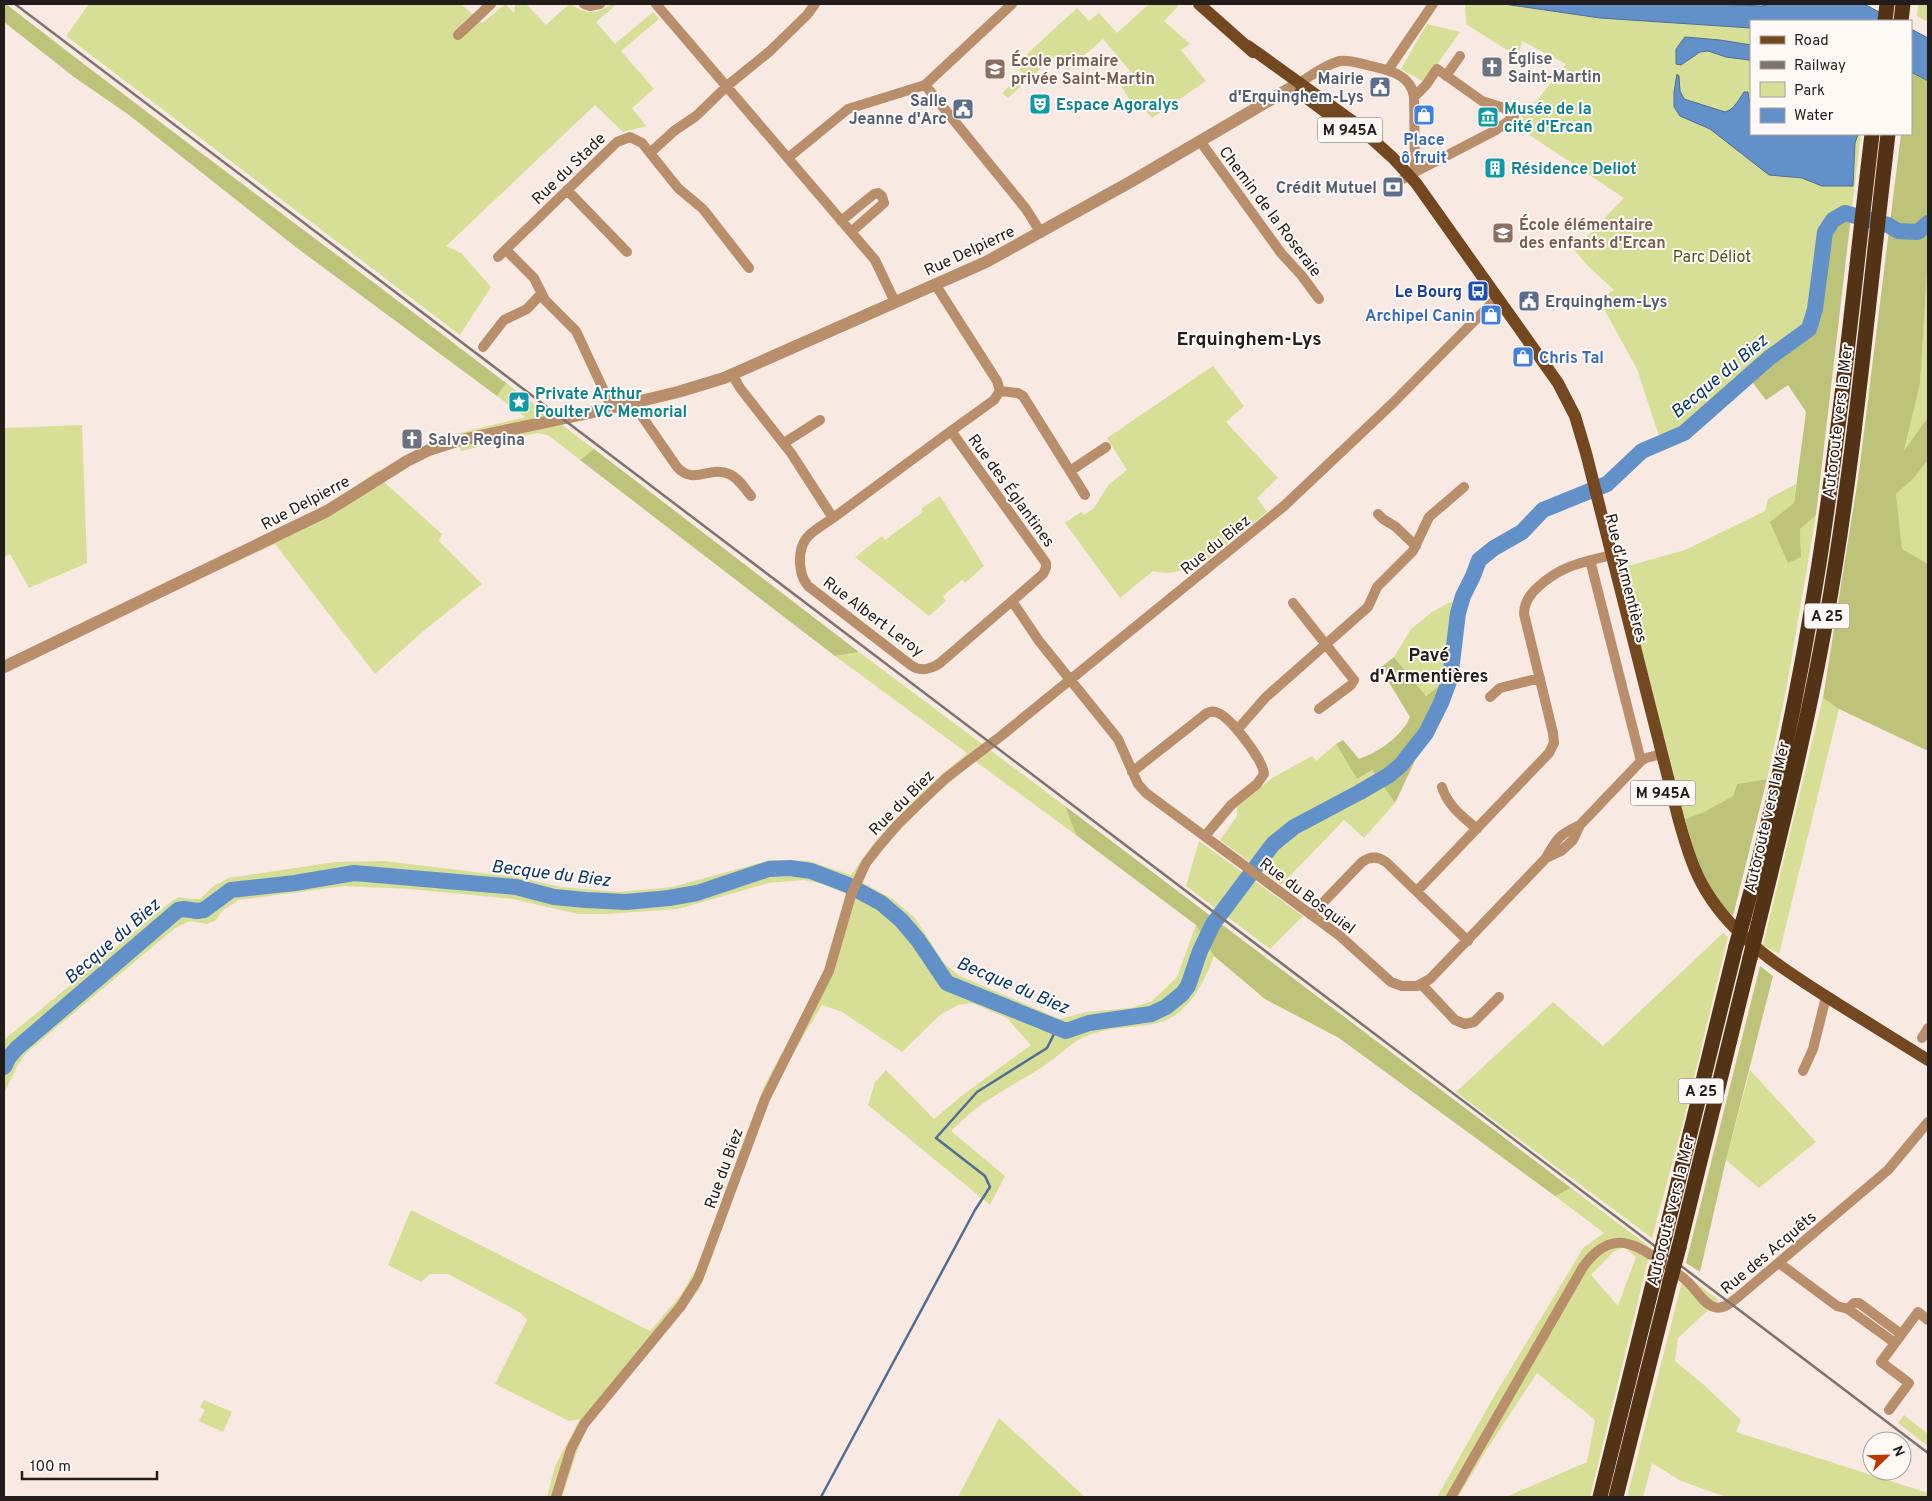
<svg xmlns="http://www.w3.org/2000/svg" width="1932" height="1501" font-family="Overpass,sans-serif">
	<rect width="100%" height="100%" fill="#f8e9e2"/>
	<!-- green -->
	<path fill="#d7df96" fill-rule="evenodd" d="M89,4H461L482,23L505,4L514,13L515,4H526L546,25L569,4C575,5 578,10 584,11C594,14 604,10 611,4H617L596,22L615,44L653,12L659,19L621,51L654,89L632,108L646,126L623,132L595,105L446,246L461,253L491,287L460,335L66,36Z
		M1149,4H1180L1164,21L1190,44L1181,50L1206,81L1152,118L1136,101L1132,103L1119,83L1131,72L1103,39L1068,70L1055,56L1008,98L1002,93L1023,73L1015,65L1077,8L1089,21L1099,13L1117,33Z
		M1465,4H1504L1600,18L1751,27V134H1861L1852,208L1836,216L1820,235L1806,326L1678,433L1660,439L1637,369L1599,300L1614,290L1589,267L1574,250L1624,198L1513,124L1539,98L1566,64L1522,41L1518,57L1466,24Z
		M1918,4H1928V22L1917,16Z
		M1427,24L1460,32L1426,80L1422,81L1401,69Z
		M1928,257V417L1904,452L1920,384Z
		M1213,366L1244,406L1226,422L1278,478L1257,498L1267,512L1196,569L1192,564C1180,573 1167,575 1153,571L1120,598L1065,523L1081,512L1084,515L1094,508L1109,484L1127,470L1107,438Z
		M506,383L594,449L580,460L548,435L537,433L461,451L456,434L525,417L497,396Z
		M82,425L87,563L29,588L10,554L4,557V428Z
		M1928,460V564L1902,550L1896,494L1914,478Z
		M379,470L385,483L442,534L439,541L482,584L421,633L375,674L275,544L186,585L326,506Z
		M1796,484L1794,503L1801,557L1800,529L1816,515L1786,691L1767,779L1737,784L1733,796L1704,812L1685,819L1621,568L1685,550L1765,511L1768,499Z
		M940,496L984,566L965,583L962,580L943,596L946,601L929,616L855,557L882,536L885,540L923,512L921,509Z
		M1450,602L1466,607L1455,672L1426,696L1394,657L1411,629L1432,612Z
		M859,652L1065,806L1076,835L975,761L928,801L892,839L871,863L863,883L893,899L915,918L944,963L958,975L1060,1019L1086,1012L1131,1008L1152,1001L1177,977L1196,925L1214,956C1203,985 1187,1018 1153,1024C1133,1028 1109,1027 1089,1035C1074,1040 1061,1054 1048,1063C1031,1075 1011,1085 993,1097C978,1106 964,1118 951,1131L1005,1176L990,1205L868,1105L875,1082L886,1070L934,1119L964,1094L1031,1045L1007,1018L972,1003L958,1005L940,1015L902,1052L842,1012L822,1005C804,1035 785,1066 770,1098C742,1160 726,1227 699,1290L590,1423L579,1446L562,1497H547L555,1466L580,1419L569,1421L495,1384L527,1320L521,1313L448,1274H430L421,1282L388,1265L411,1210L650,1331L680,1296L697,1267L764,1086L821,980L846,894L823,884L804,880L768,883L678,909L606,914H578L513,899L410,889L345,886L239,900L223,910L215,921L207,924L190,921L175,928L25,1054L17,1067L4,1093V1040L169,903L179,897L189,899H200L215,885L229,878L335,862L385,861L517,877L561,887L619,892L672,887L770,860L809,861L851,875L873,844L921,793L967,753L835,656Z
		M1823,698L1839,709L1779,954L1763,945Z
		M1336,744L1357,779L1372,770L1395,803L1364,838L1344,820L1281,885L1220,840L1237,816V807L1272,778L1312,756L1316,761Z
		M1199,841L1303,916L1270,949L1186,886Z
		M1723,933L1728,937L1683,1123L1652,1238L1456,1092L1553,1002L1603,1046Z
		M1750,1070L1816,1142L1759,1188L1726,1160Z
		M1571,1188L1651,1248L1590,1497H1506L1587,1462L1595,1420L1537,1373L1487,1449L1458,1497H1437L1492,1400L1583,1248L1604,1233L1555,1196ZM1624,1247L1636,1257L1618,1306L1591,1275L1613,1252Z
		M1684,1274L1719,1300L1678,1338L1675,1361L1704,1385L1741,1420L1736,1432L1928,1493V1497H1726L1681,1481L1652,1463L1643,1497H1627Z
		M204,1400L232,1412L223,1432L199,1421L205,1410L200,1407Z
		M1904,1415L1928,1434V1446L1898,1423Z
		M999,1418L1085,1497H958Z"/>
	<!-- forest -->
	<path fill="#bdc479" d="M4,4H6C171,132 340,256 506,383L497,396L297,248L129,115L74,77L4,22Z
		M1911,72L1928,81V257L1920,384L1904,451L1928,417V460L1914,478L1896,494L1902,549L1928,564V751L1839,709L1823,698L1859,472L1901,134H1911Z
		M1852,208L1816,515L1800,529L1801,557L1788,563L1770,522L1794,503L1806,412L1788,385L1766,400L1747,375L1806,326L1820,235L1836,216Z
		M594,449L859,652L835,656L580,460Z
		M1394,657L1426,696L1455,673L1450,687L1395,803L1372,770L1357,779L1336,744L1343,740L1359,759C1379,752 1402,736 1410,717L1380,668Z
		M1767,779L1733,916C1705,891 1695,854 1685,819L1704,812L1733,796L1737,784Z
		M1065,806L1571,1188L1555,1196L1339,1038L1265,999L1214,956L1196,925L1076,835Z
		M1760,966L1773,976L1726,1160L1700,1272L1686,1263Z"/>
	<!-- water -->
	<path fill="#6291c9" stroke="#4f6e95" d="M1504,4H1712L1762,6L1768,4H1864L1896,21H1751V28L1600,18Z
		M1911,29L1928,38V81L1911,72Z
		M1685,37L1720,40L1751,45V62L1749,60L1726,57L1708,51L1700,52L1681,65L1676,64V49Z
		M1677,74L1679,76L1680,91L1684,99L1725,112C1734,110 1739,99 1744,92H1748L1751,110V134H1858L1855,143L1853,186H1822L1802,178L1769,175L1710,129L1680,116L1674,107V92Z"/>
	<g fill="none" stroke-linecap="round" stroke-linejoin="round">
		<!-- stream -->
		<path stroke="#4f6e95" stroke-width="2.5" d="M821,1497L975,1210L990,1187L985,1176L936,1138L977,1092L1047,1048L1057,1028"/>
		<!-- river -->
		<path stroke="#6291c9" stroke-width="16" d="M4,1067L9,1057L17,1048L178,910L184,909L197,911L204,910L231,890L295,883L354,873L516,887L554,897L586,900L626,902L669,898L697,893L769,869L790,868L811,871L848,885L881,903L901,920L918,940L947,983L1066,1031L1089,1023L1151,1014L1166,1007L1182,994L1188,986L1200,951L1213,924L1273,844L1294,827L1360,792L1389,775L1401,765L1426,733L1441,703L1450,679L1458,613L1463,596L1473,576L1479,560L1494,548L1522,532L1543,510L1607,484L1642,451L1684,433L1769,358L1809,329L1815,309L1825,232L1833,220L1845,213L1888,225L1898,231L1918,232L1928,223"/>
		<!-- minor -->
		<path stroke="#b98e6b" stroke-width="10" d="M584,4L590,6L600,4
			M656,4L875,260L895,302
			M458,35L491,4
			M1388,70L1433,4
			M1446,76L1460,56
			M1299,83C1311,76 1326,64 1340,61C1349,60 1358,63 1367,65C1386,70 1411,73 1414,97L1415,172L1403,179
			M925,85L1026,209L1041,233
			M1414,97L1426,85L1437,69L1482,101L1504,108L1514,117L1496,130L1415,172
			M1200,141L1281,253L1302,276L1319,299
			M650,153L674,131L696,116L727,86L770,51L807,15L815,4
			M788,158L848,109L925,85L1012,4
			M567,190L627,252
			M841,221L874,194L878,193L882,196L884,203L851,232
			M506,250L534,278L545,300L576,331L612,408
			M498,257L617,142L630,137L642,143L678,188L703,209L749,268
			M935,284L997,381L1000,391L1018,393L1023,396L1085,495
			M483,347L504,320L527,309L541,294
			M732,374L740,388L791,453L833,518C813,532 799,536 800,563C801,572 802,579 808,586L912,666C922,672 931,669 940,663L1012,601
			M632,402L677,467C694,486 710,465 729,474C739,478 744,488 751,496
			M951,431L994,400L1000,391
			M784,443L820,420
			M1070,471L1106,447
			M1378,514L1383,519L1396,527L1416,546
			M833,518L951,431L1046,563V568L1043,574L1012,601L1039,641L1118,739L1138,784L1146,793L1340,936L1391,982L1402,986H1417L1430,979L1546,858C1557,838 1560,834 1580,825
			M1590,560L1641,761
			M1293,603L1354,680L1351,685L1319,709
			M1490,697L1500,688L1540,678
			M1237,730L1266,697L1368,607L1377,587L1413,551L1429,517L1464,487
			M1132,772L1207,713C1211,711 1214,711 1218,713C1231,718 1263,760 1264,774L1257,784L1231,805L1205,836
			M1442,787C1447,805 1463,817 1477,829
			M1546,858L1561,851L1573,840L1580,825L1641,761L1646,758L1662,754
			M1417,891L1549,753L1554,743L1553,733L1524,614C1524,603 1530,594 1538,587C1561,566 1582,562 1612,555
			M1311,915L1362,862C1370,856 1378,856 1386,862L1468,941
			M1422,985L1455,1020L1465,1024L1474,1022L1499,997
			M1922,1038L1928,1028
			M1803,1071L1813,1049L1826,997
			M1779,1263L1837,1306L1848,1309
			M1895,1343L1848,1309L1854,1303H1859L1901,1334
			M1889,1410L1909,1383L1881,1362L1918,1312L1928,1320
			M556,1497L571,1449L584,1424L681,1306L698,1279L765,1099L829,971L851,895L866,863L880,845L898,824L946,778L1001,736L1284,506L1393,403L1498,297
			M1451,1497L1583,1267C1608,1232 1631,1239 1661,1262C1671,1269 1681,1275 1689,1283C1696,1290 1704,1304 1714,1307C1724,1310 1731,1302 1738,1297L1888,1170L1928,1122"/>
		<!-- tertiary -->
		<path stroke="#b98e6b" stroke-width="12" d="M4,667L327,511L407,461L429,450L457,441L603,410L678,392L724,378L986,262L1132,181L1299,83"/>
		<!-- primary -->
		<path stroke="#73471f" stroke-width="12" d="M1199,4L1253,52
			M1248,46L1351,120L1393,158L1416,183L1558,383L1575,416L1586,453L1679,821C1686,845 1693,870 1706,891C1736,941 1790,974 1838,1004C1868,1023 1898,1041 1928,1060
			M1300,93L1348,129"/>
		<!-- motorway -->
		<path stroke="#533315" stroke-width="15" d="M1885,21L1887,4
			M1901,21L1903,4
			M1743,921C1775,804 1800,684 1819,564C1841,421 1855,277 1872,134
			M1756,933C1782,828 1808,722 1827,615C1855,456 1869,294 1888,134
			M1665,1236L1736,946
			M1679,1247L1750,958
			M1600,1497L1656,1271
			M1616,1497L1670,1281"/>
		<!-- rail -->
		<path stroke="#7d746f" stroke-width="2.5" d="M15,4L1928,1453"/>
		<!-- motorway-bridge -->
		<path stroke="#533315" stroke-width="15" d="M1736,946L1743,921
			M1750,958L1756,933
			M1656,1271L1665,1236
			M1670,1281L1679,1247"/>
	</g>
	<!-- icons -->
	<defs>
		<g id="church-square" transform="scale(1.125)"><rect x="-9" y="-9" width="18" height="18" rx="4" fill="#6b7280" stroke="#fff9f6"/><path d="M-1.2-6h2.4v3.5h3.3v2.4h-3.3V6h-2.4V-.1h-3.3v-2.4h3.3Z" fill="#fff"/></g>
		<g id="school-square" transform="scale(1.125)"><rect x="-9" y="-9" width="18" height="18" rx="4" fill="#8d6e63" stroke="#fff9f6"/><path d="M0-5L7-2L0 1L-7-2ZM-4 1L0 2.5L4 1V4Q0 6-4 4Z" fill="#fff"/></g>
		<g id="civic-square" transform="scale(1.125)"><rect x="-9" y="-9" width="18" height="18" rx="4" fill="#5c6f8a" stroke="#fff9f6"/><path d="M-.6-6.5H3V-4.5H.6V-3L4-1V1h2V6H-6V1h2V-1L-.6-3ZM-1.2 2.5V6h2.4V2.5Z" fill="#fff"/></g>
		<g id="theatre-square" transform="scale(1.125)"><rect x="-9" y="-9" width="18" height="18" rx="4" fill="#0f9aa8" stroke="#fff9f6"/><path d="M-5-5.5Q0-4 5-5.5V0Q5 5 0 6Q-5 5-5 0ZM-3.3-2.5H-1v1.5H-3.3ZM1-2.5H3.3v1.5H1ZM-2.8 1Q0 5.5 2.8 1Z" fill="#fff"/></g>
		<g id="shop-square" transform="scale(1.125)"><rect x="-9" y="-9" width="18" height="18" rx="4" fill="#3f7fe0" stroke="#fff9f6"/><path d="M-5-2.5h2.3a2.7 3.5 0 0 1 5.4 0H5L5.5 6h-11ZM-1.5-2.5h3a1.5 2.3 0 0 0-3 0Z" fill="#fff"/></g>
		<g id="museum-square" transform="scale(1.125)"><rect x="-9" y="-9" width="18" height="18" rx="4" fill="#0f9aa8" stroke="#fff9f6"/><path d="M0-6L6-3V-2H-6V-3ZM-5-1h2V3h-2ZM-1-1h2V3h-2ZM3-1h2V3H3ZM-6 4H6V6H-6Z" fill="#fff"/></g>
		<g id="building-square" transform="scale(1.125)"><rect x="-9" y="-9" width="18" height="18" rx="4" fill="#0f9aa8" stroke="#fff9f6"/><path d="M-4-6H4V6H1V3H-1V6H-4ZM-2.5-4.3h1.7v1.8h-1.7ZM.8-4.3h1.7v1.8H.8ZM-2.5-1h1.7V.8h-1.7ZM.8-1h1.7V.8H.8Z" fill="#fff"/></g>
		<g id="bank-square" transform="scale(1.125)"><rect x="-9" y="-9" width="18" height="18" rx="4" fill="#5c6f8a" stroke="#fff9f6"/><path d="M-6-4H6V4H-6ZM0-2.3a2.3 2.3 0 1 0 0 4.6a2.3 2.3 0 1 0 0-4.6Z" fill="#fff"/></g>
		<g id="bus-square" transform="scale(1.125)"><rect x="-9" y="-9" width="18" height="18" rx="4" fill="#1a4fb4" stroke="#fff9f6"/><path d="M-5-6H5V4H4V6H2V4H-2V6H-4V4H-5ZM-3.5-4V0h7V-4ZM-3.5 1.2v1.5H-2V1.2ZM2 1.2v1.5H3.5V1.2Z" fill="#fff"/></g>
		<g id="sight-square" transform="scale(1.125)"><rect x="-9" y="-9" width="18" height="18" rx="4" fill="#0f9aa8" stroke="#fff9f6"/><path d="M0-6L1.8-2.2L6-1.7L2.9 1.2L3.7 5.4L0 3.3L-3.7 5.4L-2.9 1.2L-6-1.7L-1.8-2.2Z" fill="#fff"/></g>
	</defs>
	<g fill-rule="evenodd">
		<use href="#church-square" x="1492" y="67"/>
		<use href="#school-square" x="995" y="69"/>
		<use href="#civic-square" x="1380" y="87"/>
		<use href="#theatre-square" x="1040" y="104"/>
		<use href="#civic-square" x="963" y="109"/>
		<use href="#shop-square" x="1424" y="115"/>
		<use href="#museum-square" x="1488" y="117"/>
		<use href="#building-square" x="1495" y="168"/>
		<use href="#bank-square" x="1393" y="187"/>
		<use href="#school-square" x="1503" y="233"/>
		<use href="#bus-square" x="1478" y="291"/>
		<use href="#civic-square" x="1529" y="301"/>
		<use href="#shop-square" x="1491" y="315"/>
		<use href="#shop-square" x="1523" y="357"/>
		<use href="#sight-square" x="519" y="402"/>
		<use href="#church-square" x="412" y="439"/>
	</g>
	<g text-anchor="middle" stroke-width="4" stroke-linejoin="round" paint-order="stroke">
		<!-- shield labels -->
		<g fill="#fff9f6" stroke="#645f5d" stroke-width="1">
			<rect x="1317.5" y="117.5" width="65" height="25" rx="4"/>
			<rect x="1804.5" y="603.5" width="45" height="25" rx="4"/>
			<rect x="1630.5" y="780.5" width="65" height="25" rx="4"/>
			<rect x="1678.5" y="1078.5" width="45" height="25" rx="4"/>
		</g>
		<g font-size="15" font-weight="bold" fill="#221d1b">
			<text x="1350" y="135">M 945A</text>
			<text x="1827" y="621">A 25</text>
			<text x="1663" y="798">M 945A</text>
			<text x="1701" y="1096">A 25</text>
		</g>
		<!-- worship labels -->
		<g font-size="16" font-weight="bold" fill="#5b616d" stroke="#fff9f6" text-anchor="start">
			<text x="1508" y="64">Église<tspan x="1508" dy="18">Saint-Martin</tspan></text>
			<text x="428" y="445">Salve Regina</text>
		</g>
		<!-- education labels -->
		<g font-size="16" font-weight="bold" fill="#785e54" stroke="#fff9f6" text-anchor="start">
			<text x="1011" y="66">École primaire<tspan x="1011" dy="18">privée Saint-Martin</tspan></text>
			<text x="1519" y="230">École élémentaire<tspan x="1519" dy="18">des enfants d'Ercan</tspan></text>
		</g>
		<!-- service labels -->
		<g font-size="16" font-weight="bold" fill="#4e5e75" stroke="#fff9f6" text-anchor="end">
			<text x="1364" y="84">Mairie<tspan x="1364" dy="18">d'Erquinghem-Lys</tspan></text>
			<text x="947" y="106">Salle<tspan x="947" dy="18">Jeanne d'Arc</tspan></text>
			<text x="1377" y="193">Crédit Mutuel</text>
			<text x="1545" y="307" text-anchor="start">Erquinghem-Lys</text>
		</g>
		<!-- culture labels -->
		<g font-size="16" font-weight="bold" fill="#0d838f" stroke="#fff9f6" text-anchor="start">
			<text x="1056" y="110">Espace Agoralys</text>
			<text x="1504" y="114">Musée de la<tspan x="1504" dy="18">cité d'Ercan</tspan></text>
			<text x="1511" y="174">Résidence Deliot</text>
			<text x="535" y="399">Private Arthur<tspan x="535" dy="18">Poulter VC Memorial</tspan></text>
		</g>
		<!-- shop labels -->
		<g font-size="16" font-weight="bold" fill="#366cbe" stroke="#fff9f6">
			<text x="1424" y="145">Place<tspan x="1424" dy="18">ô fruit</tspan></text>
			<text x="1475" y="321" text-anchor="end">Archipel Canin</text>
			<text x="1539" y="363" text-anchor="start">Chris Tal</text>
		</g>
		<!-- street labels -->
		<g font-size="16" fill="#221d1b" stroke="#fff9f6">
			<text transform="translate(568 168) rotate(-44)" y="6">Rue du Stade</text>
			<text transform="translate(1271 211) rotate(53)" y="6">Chemin de la Roseraie</text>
			<text transform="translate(969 250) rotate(-25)" y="6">Rue Delpierre</text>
			<text transform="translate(1837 421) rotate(-83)" y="6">Autoroute vers la Mer</text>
			<text transform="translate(1012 490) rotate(54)" y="6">Rue des Églantines</text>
			<text transform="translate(305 502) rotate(-28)" y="6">Rue Delpierre</text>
			<text transform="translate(1215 544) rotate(-39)" y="6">Rue du Biez</text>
			<text transform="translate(1627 578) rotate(76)" y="6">Rue d'Armentières</text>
			<text transform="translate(874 616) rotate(37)" y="6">Rue Albert Leroy</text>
			<text transform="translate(901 802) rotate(-45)" y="6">Rue du Biez</text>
			<text transform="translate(1766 817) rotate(-77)" y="6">Autoroute vers la Mer</text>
			<text transform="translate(1308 895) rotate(37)" y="6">Rue du Bosquiel</text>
			<text transform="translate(723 1168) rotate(-70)" y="6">Rue du Biez</text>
			<text transform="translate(1670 1210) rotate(-76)" y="6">Autoroute vers la Mer</text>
			<text transform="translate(1768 1252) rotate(-40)" y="6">Rue des Acquêts</text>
		</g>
		<!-- park labels -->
		<g font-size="16" fill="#535720" stroke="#fff9f6">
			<text x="1712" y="262">Parc Déliot</text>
		</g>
		<!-- transit labels -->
		<g font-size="16" font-weight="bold" fill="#164399" stroke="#fff9f6" text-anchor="end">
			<text x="1462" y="297">Le Bourg</text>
		</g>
		<!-- water labels -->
		<g font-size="18" font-style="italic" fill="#04376b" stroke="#fff9f6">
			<text transform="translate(1719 376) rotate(-40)" y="6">Becque du Biez</text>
			<text transform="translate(551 873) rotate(7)" y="6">Becque du Biez</text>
			<text transform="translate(112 941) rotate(-41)" y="6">Becque du Biez</text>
			<text transform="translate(1013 985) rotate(23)" y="6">Becque du Biez</text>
		</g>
		<!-- neighbourhood labels -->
		<g font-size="18" font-weight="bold" fill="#221d1b" stroke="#fff9f6">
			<text x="1429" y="661">Pavé<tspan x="1429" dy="21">d'Armentières</tspan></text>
		</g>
		<!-- quarter labels -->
		<g font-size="19" font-weight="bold" fill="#221d1b" stroke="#fff9f6">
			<text x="1249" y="345">Erquinghem-Lys</text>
		</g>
	</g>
	<!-- border -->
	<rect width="1932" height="1501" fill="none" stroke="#221d1b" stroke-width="10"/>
	<!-- legend -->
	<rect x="1750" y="20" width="162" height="115" fill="#fff9f6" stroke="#a7a19e"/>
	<rect x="1760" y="36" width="25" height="8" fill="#73471f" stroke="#a7a19e"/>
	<text x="1794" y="45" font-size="15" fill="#221d1b">Road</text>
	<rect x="1760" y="61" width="25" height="8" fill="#7d746f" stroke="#a7a19e"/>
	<text x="1794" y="70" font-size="15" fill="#221d1b">Railway</text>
	<rect x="1760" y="82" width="25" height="15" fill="#d7df96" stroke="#a7a19e"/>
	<text x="1794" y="95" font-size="15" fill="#221d1b">Park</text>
	<rect x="1760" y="108" width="25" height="15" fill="#6291c9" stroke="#a7a19e"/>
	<text x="1794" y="120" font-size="15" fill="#221d1b">Water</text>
	<!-- north arrow -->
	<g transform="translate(1887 1456) rotate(67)"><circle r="24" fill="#fff9f6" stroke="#a7a19e"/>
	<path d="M0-4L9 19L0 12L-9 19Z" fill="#be3600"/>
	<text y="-8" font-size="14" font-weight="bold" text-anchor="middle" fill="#221d1b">N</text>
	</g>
	<!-- scale -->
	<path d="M22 1471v8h135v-8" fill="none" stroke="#221d1b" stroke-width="2.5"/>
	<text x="30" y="1471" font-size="15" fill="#221d1b" stroke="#fff9f6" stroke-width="4" paint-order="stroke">100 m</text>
</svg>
